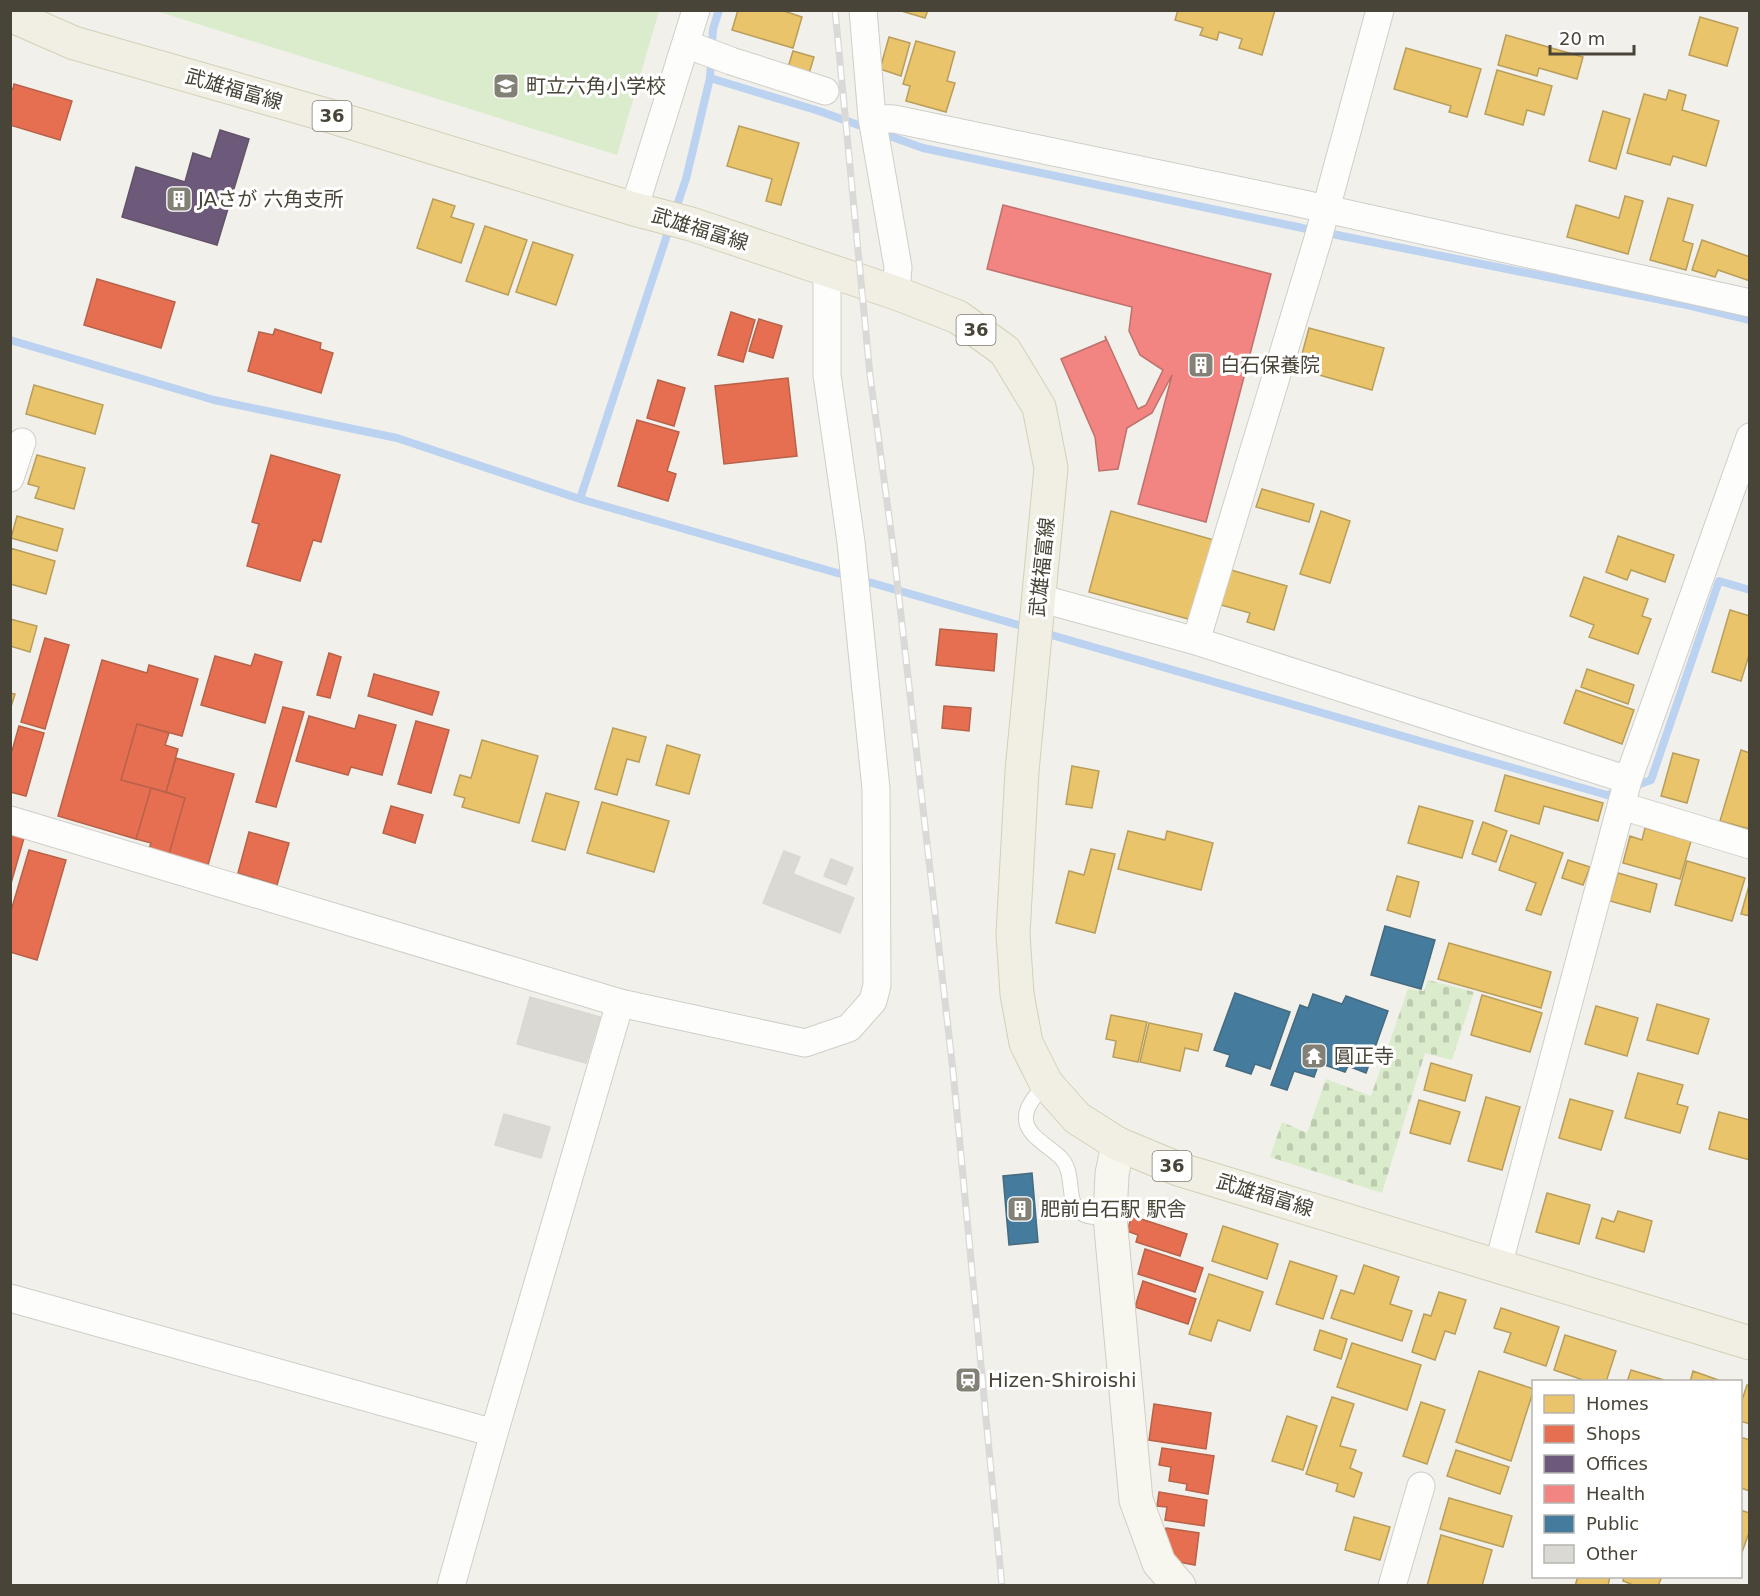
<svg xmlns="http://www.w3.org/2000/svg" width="1760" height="1596" font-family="'DejaVu Sans','Noto Sans JP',sans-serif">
	<defs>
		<pattern id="cemetery-stones" width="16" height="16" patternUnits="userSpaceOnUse" patternTransform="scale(1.5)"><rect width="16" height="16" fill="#daeccb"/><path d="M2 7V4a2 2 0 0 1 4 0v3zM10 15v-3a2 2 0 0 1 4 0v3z" fill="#bdccaf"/></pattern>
	</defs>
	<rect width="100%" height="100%" fill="#f1f0eb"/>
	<!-- cemetery -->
	<path fill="url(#cemetery-stones)" d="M1428,980L1474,992L1452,1060L1425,1053L1382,1193L1270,1157L1282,1122L1307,1133L1326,1079L1371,1096L1408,989L1424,991Z"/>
	<!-- pitch -->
	<path fill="#daeccb" d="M156,11L659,10V11L617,155Z"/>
	<!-- homes -->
	<path fill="#e9c46a" stroke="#b99e5b" stroke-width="1.5" d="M738,10H781L802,17L793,48L732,30Z
		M898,10H928L925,18Z
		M1178,10H1275L1262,55L1239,48L1242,39L1219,32L1217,40L1200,35L1203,28L1175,20Z
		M1700,17L1738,28L1727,66L1689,55Z
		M1506,35L1583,57L1577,79L1539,68L1537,76L1498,65Z
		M889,37L910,43L901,76L880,69Z
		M916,41L955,52L947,81L955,83L946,112L906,101L910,86L903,84Z
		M1406,48L1481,69L1467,117L1449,112L1451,106L1394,89Z
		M793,51L814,57L807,80L786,74Z
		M1497,70L1552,86L1544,115L1527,110L1523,125L1485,114Z
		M1669,90L1686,95L1682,110L1719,121L1706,166L1673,156L1670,165L1627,153L1644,94L1666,100Z
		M1603,111L1630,119L1616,169L1589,161Z
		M739,126L799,143L781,205L766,201L772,179L727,166Z
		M1625,196L1643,201L1628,254L1567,237L1576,205L1619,218Z
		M1668,198L1693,205L1683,241L1693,244L1686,270L1650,260Z
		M433,199L455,206L451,217L474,224L461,263L417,248Z
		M485,226L527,240L508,295L466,281Z
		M1702,240L1750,257V281L1718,270L1715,277L1692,270Z
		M533,242L573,255L556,305L516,292Z
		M1309,328L1384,348L1372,390L1298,369Z
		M34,385L103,405L95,434L26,414Z
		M37,455L85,468L74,509L35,498L39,487L28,484Z
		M1262,489L1314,504L1309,522L1256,507Z
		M1111,511L1214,540L1192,620L1089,592Z
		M1321,511L1350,521L1330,583L1300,574Z
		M17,516L63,529L57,551L11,538Z
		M1618,536L1674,555L1665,582L1631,570L1627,580L1606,572Z
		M10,548L55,561L46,594L10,584Z
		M1231,570L1287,586L1274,630L1247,622L1250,613L1221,605Z
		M1584,577L1648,599L1642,616L1651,619L1638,654L1589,637L1594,625L1570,616Z
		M1730,610L1750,616V652L1741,681L1712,672Z
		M10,619L37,626L30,652L10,646Z
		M1587,669L1634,685L1628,704L1581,687Z
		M1576,690L1634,710L1622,744L1564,723Z
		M10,693L15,694L10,710Z
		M613,728L646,737L639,762L627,759L617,795L595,789Z
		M482,740L538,756L519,823L462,807L465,798L454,795L460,775L471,778Z
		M667,745L700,755L689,794L656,785Z
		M1741,750L1750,753V829L1720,821Z
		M1673,753L1699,760L1687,803L1661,796Z
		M1072,766L1099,771L1092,808L1066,804Z
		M1505,775L1603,803L1598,821L1544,806L1539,824L1495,811Z
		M546,793L579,802L565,850L532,841Z
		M602,802L669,821L654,872L587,853Z
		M1419,806L1473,821L1462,858L1408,843Z
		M1483,822L1507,831L1496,862L1472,854Z
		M1645,828L1691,841L1680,879L1623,863L1630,836L1642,840Z
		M1128,831L1165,840L1167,831L1213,843L1201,890L1118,869Z
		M1511,835L1563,853L1541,915L1526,910L1536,883L1499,870Z
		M1091,849L1115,854L1095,933L1056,923L1069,871L1084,875Z
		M1568,860L1590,867L1583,885L1562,878Z
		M1687,861L1745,878L1732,921L1675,905Z
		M1618,873L1657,884L1650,912L1610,901Z
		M1397,876L1419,882L1410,917L1387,910Z
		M1750,882V916L1741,914Z
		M1449,943L1551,972L1541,1008L1438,979Z
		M1482,995L1542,1013L1530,1052L1471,1035Z
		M1657,1004L1709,1019L1698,1054L1647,1040Z
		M1596,1006L1638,1018L1627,1056L1585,1044Z
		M1111,1015L1147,1022L1138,1062L1113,1057L1116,1041L1106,1039Z
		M1149,1023L1202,1034L1198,1051L1185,1048L1180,1071L1140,1062Z
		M1431,1063L1472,1075L1465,1101L1424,1090Z
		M1638,1073L1683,1085L1677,1104L1688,1107L1680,1133L1625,1118Z
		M1486,1097L1520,1107L1502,1170L1468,1161Z
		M1570,1099L1613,1111L1601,1150L1559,1138Z
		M1419,1100L1460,1112L1450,1144L1410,1133Z
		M1719,1112L1750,1120V1160L1709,1149Z
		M1547,1193L1590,1205L1579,1244L1536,1232Z
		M1618,1211L1652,1221L1644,1252L1596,1238L1602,1218L1614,1222Z
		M1223,1226L1278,1244L1267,1279L1212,1261Z
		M1290,1261L1337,1276L1323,1319L1276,1304Z
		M1364,1265L1399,1277L1390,1304L1412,1311L1402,1341L1331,1318L1341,1290L1354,1294Z
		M1209,1274L1263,1292L1250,1331L1218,1320L1211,1341L1189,1334Z
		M1439,1292L1466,1300L1455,1334L1445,1331L1435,1360L1412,1352L1424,1314L1431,1316Z
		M1501,1308L1559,1327L1546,1366L1504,1352L1511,1333L1494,1328Z
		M1320,1330L1347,1339L1341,1359L1314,1350Z
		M1565,1335L1616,1351L1606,1382H1589L1554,1370Z
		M1352,1343L1421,1365L1407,1410L1337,1387Z
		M1631,1370L1664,1380L1663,1382H1627Z
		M1479,1371L1534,1389L1511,1461L1456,1442Z
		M1693,1371L1724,1382H1690Z
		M1747,1385L1750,1386V1424L1740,1421V1406Z
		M1332,1397L1354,1404L1340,1446L1356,1450L1350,1468L1362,1473L1354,1497L1336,1491L1338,1484L1306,1474Z
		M1421,1402L1445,1410L1427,1464L1403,1456Z
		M1287,1416L1317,1426L1303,1470L1272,1461Z
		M1740,1437L1750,1440V1491L1740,1488Z
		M1456,1450L1509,1467L1500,1494L1447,1476Z
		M1449,1498L1512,1516L1503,1547L1440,1529Z
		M1740,1510L1750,1513V1530L1741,1555Z
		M1354,1517L1390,1527L1380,1560L1345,1550Z
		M1441,1535L1492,1550L1482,1586H1427Z
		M1578,1576H1610L1608,1586H1575Z
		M1624,1576H1662L1658,1586H1636L1623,1581Z"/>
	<!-- shops -->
	<path fill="#e76f51" stroke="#b76249" stroke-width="1.5" d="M14,84L72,101L60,140L10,125V88L13,89Z
		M97,279L175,302L161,348L84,325Z
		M731,312L755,320L743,362L718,355Z
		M759,319L782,326L773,358L749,351Z
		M275,329L321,343L320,349L333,353L321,393L248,371L259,332L273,335Z
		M788,378L797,456L724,464L715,386Z
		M658,380L685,388L674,426L647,418Z
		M637,420L679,432L667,471L676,474L668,501L618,486Z
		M271,455L340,475L321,542L313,540L300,581L247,566L259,524L252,522Z
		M940,629L997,634L994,671L936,665Z
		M45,638L69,645L45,729L21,722Z
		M329,653L341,657L330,698L317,695Z
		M255,654L282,662L265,723L201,705L215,656L251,666Z
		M102,660L147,673L149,665L198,679L182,736L137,724L121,780L151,788L136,839L58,816Z
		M374,674L439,692L432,715L368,696Z
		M944,706L971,708L969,731L942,728Z
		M283,707L304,712L276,807L256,802Z
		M359,715L396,725L382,775L351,767L348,775L296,761L309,716L355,729Z
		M416,721L449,730L431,793L398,784Z
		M137,724L169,733L165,745L178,749L166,792L121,780Z
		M19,726L44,733L26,796L10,792V758Z
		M176,758L234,774L208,865L169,854L185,798L166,792Z
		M151,788L185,798L169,854L149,849L151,843L136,839Z
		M391,806L423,815L415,843L383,833Z
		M249,832L289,843L277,885L238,873Z
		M10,834L24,838L10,887Z
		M29,850L66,860L37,960L10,952V914Z
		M1132,1216L1187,1234L1180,1256L1136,1242L1138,1235L1127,1231Z
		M1145,1249L1203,1268L1195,1292L1138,1274Z
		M1143,1281L1196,1299L1188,1324L1135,1307Z
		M1154,1404L1211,1413L1206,1449L1149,1440Z
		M1162,1448L1214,1456L1208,1494L1186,1490L1187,1484L1169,1481L1171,1467L1159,1465Z
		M1159,1492L1207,1500L1204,1526L1165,1520L1167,1507L1157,1506Z
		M1166,1528L1199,1533L1195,1565L1179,1562L1164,1543Z"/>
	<!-- offices -->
	<path fill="#6d597a" stroke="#625366" stroke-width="1.5" d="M220,130L249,139L217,245L122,217L136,167L185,182L193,153L211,159Z"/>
	<!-- health -->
	<path fill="#f28482" stroke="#bf716c" stroke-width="1.5" d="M1003,205L1271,274L1206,522L1138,504L1172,375L1152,413L1127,428L1118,469L1099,471L1095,437L1061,359L1106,340L1105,336L1138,409L1146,405L1163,370L1140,355L1129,331L1132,307L987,269Z"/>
	<!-- public -->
	<path fill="#457b9d" stroke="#466a7e" stroke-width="1.5" d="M1385,926L1435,940L1421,989L1371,975Z
		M1235,993L1290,1012L1270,1069L1255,1064L1251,1074L1226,1066L1230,1055L1214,1050Z
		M1313,994L1342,1004L1346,996L1388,1011L1366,1073L1348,1066L1345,1072L1319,1063L1314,1077L1294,1071L1287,1090L1271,1085L1300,1005L1308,1008Z
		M1032,1173L1038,1242L1009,1245L1003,1176Z"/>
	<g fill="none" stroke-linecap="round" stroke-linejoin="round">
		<!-- stream -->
		<path stroke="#bbd3f0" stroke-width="8" d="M710,78L819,111L923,148L1307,229L1687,305L1750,320
			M674,214L686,179L710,78L713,29L719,10
			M10,340L214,400L397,438L580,499L670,226
			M580,499L1029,628
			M1041,632L1607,795L1620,791
			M1632,787L1651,780L1719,581L1750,590"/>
	</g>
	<!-- building -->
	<path fill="#dbd9d3" stroke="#dad8d1" stroke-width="1.5" d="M784,851L800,857L793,874L854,898L840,933L763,903Z
		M831,859L853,868L846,885L824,876Z
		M530,997L600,1017L586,1063L517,1044Z
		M504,1114L550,1127L541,1158L495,1145Z"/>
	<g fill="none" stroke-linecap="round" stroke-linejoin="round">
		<!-- lane casing -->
		<g stroke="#cfcec9" stroke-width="16">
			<path id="lane" d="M1046,1083C1038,1094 1025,1105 1026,1119C1026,1136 1051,1147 1062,1159C1075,1175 1066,1199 1079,1211C1086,1219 1100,1217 1110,1217"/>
		</g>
		<!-- street casing -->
		<g stroke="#cfcec9" stroke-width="29">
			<path id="street" d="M863,10L872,118L898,267L896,293
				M686,44L731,61L825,91
				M872,118L894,119L1299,203L1750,303
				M634,209L696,10
				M10,478L22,442
				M1039,598L1196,641L1628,780
				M1196,641L1317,242L1380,10
				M1622,806L1750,845
				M10,820L620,1003L805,1043L849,1028L873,1001L877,985L876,789L851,542L827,375V270
				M1498,1266L1628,780L1750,437
				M10,1298L494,1433
				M451,1586L494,1433L620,1003
				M1392,1586L1421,1486"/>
		</g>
		<!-- secondary casing -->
		<g stroke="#d1cec2" stroke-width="35">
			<path id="secondary" d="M1118,1144L1112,1174L1110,1217L1136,1500L1159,1563L1179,1586"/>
		</g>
		<!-- primary casing -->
		<g stroke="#d4d0b8" stroke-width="35">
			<path id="primary" d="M10,15L74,43L323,114L634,209L691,224L896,293L958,317L1005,351L1039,407L1051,468L1022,771L1013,934L1017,994L1026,1043L1046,1083L1077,1118L1118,1144L1178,1169L1750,1343"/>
		</g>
		<!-- lane -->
		<use href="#lane" stroke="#fdfdfc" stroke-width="14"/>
		<!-- street -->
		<use href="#street" stroke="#fdfdfc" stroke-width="27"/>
		<!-- secondary -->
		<use href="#secondary" stroke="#f7f6ef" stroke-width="33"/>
		<!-- primary -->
		<use href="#primary" stroke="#f1efe4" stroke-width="33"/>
		<!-- rail casing -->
		<g stroke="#d9d9d8" stroke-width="7">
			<path id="rail" d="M835,10L870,375L894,554L953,1071L1002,1586"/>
		</g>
		<!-- rail -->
		<use href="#rail" stroke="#fff" stroke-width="4.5" stroke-dasharray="14" stroke-linecap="butt"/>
	</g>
	<!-- icons -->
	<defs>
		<g id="school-square" transform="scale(1.35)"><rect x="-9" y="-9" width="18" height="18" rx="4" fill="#838076" stroke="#fff"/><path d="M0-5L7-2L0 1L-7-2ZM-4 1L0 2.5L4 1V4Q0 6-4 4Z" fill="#fff"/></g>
		<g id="building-square" transform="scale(1.35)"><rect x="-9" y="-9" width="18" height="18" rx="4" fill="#838076" stroke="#fff"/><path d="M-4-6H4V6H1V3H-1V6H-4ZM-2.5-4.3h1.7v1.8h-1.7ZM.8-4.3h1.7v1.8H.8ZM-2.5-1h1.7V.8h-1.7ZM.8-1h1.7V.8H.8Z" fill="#fff"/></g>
		<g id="temple-square" transform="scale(1.35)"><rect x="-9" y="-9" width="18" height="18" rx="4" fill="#838076" stroke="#fff"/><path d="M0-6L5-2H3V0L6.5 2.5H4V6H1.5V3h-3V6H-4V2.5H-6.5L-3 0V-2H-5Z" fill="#fff"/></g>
		<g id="station-square" transform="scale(1.35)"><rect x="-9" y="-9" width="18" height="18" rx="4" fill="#838076" stroke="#fff"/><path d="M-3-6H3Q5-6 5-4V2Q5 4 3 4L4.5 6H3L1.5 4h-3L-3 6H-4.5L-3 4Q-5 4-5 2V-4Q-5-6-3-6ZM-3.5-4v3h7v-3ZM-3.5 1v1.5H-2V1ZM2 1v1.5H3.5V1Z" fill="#fff"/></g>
	</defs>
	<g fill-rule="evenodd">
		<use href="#school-square" x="506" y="86"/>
		<use href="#building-square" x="179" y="199"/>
		<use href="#building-square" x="1201" y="365"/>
		<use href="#temple-square" x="1314" y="1056"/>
		<use href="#building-square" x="1020" y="1209"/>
		<use href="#station-square" x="968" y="1380"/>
	</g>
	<g text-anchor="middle" stroke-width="6" stroke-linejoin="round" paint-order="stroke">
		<!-- shield labels -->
		<g fill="#fff" stroke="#7f7c73" stroke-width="1.5">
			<rect x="312.5" y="101" width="39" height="30" rx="4.5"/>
			<rect x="956.5" y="315" width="39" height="30" rx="4.5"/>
			<rect x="1152.5" y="1151" width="39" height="30" rx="4.5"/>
		</g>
		<g font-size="18" font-weight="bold" fill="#484437">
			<text x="332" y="122">36</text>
			<text x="976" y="336">36</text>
			<text x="1172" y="1172">36</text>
		</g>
		<!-- poi labels -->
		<g font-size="20" fill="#484437" stroke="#fff" text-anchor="start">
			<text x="526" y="93">町立六角小学校</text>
			<text x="198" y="206">JAさが 六角支所</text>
			<text x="1220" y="372">白石保養院</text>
			<text x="1334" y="1063">圓正寺</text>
			<text x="1040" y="1216">肥前白石駅 駅舎</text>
			<text x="988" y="1387">Hizen-Shiroishi</text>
		</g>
		<!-- street labels -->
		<g font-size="20" fill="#484437" stroke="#fff">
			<text transform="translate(234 89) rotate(16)" y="7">武雄福富線</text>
			<text transform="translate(700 229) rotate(17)" y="7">武雄福富線</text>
			<text transform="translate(1042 567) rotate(-84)" y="7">武雄福富線</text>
			<text transform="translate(1265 1195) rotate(17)" y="7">武雄福富線</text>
		</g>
	</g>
	<!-- border -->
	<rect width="1760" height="1596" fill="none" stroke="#484437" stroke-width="24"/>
	<!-- legend -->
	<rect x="1532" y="1380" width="210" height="198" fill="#ffffff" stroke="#b6b4af" stroke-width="1.5"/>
	<rect x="1544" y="1395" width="30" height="18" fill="#e9c46a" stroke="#b6b4af" stroke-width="1.5"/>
	<text x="1586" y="1410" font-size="18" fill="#484437">Homes</text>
	<rect x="1544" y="1425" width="30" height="18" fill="#e76f51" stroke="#b6b4af" stroke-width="1.5"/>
	<text x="1586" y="1440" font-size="18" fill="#484437">Shops</text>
	<rect x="1544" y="1455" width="30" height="18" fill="#6d597a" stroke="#b6b4af" stroke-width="1.5"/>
	<text x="1586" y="1470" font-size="18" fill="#484437">Offices</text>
	<rect x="1544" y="1485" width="30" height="18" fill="#f28482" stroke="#b6b4af" stroke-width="1.5"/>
	<text x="1586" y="1500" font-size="18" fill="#484437">Health</text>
	<rect x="1544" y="1515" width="30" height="18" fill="#457b9d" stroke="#b6b4af" stroke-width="1.5"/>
	<text x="1586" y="1530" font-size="18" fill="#484437">Public</text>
	<rect x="1544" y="1545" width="30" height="18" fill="#dbd9d3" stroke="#b6b4af" stroke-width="1.5"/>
	<text x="1586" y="1560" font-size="18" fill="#484437">Other</text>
	<!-- scale -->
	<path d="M1550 45v9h84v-9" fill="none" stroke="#484437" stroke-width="3"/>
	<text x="1559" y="45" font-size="18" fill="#484437" stroke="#ffffff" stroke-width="4.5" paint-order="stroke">20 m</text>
</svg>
